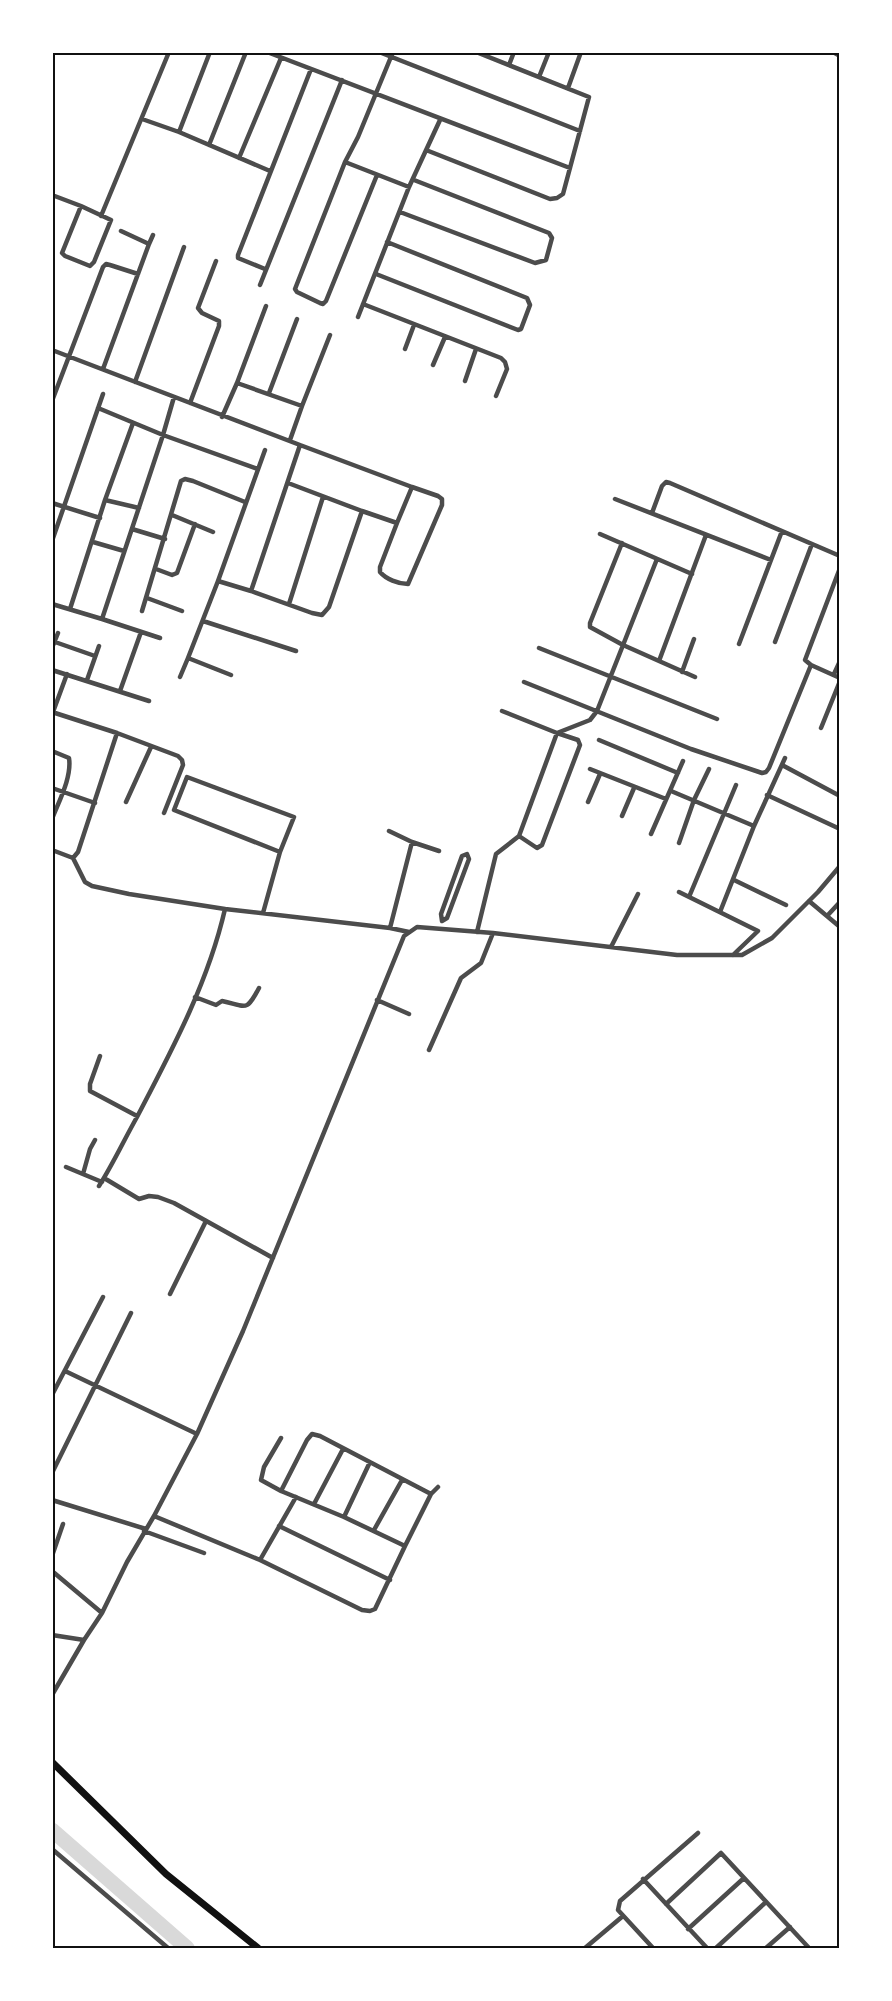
<svg xmlns="http://www.w3.org/2000/svg" width="892" height="2001" font-family="Spectral,serif">
	<rect width="100%" height="100%" fill="#fff"/>
	<g fill="none" stroke-linecap="round" stroke-linejoin="round">
		<!-- river -->
		<path stroke="#d9d9d9" stroke-width="15" d="M52,1830L187,1948"/>
		<!-- minor -->
		<path stroke="#4c4c4c" stroke-width="4.5" d="M267,52L570,168
			M379,52L580,131
			M393,52L358,137L345,162L409,187
			M833,52L840,56
			M509,65L514,52
			M539,77L549,52
			M568,88L581,52
			M142,119L179,132L270,171
			M179,132L210,52
			M209,145L246,52
			M426,150L550,199L557,198L563,194L589,97L476,52
			M239,158L281,58
			M345,162L295,289L297,292L320,303L323,304L326,301L377,175
			M52,195L81,206
			M81,206L111,220L94,262L90,266L65,256L62,253Z
			M400,212L535,263L546,260L552,238L549,233L414,180
			M101,216L169,52
			M149,244L153,235
			M265,269L238,258V255L311,69
			M376,274L518,330L521,329L530,305L527,298L387,242
			M260,285L342,80
			M363,304L501,358L505,362L507,369L496,396
			M358,317L409,187L440,120
			M405,349L414,325
			M52,350L300,445L251,591L218,581
			M433,365L445,337
			M103,369L149,244L121,231
			M465,381L476,349
			M135,382L184,247
			M237,383L302,406L330,335
			M269,393L297,319
			M52,401L103,267L106,264L110,265L138,274
			M190,403L219,326V321L202,313L198,308L216,261
			M98,408L163,435L258,469
			M222,417L237,383L266,306
			M290,440L302,406
			M300,445L412,487L397,523L362,511
			M615,499L771,560
			M105,500L139,508
			M52,503L100,518
			M652,513L662,486L666,482L670,483L840,556
			M172,515L213,532
			M397,523L380,567V572C386,579 398,584 408,584L442,505V499L438,496L412,487
			M132,529L165,539
			M600,534L692,574
			M52,541L103,394
			M93,542L124,551
			M622,543L590,623V627L623,645L695,677
			M840,568L805,660L811,665L840,678
			M156,569L172,575L177,573L195,524
			M251,591L312,613L322,615L329,607L362,511L288,483
			M147,598L182,611
			M52,604L102,619L163,435L174,397
			M289,604L323,497
			M70,609L105,500L133,423
			M142,611L181,481L185,479L193,481L245,502
			M102,619L160,638
			M203,621L296,651
			M55,642L95,656
			M775,642L812,544
			M739,644L782,531
			M52,648L58,633
			M539,648L717,719
			M188,658L218,581L265,450
			M659,661L706,535
			M52,670L149,701
			M682,672L694,639
			M834,674L840,661
			M180,677L188,658L231,675
			M87,680L99,646
			M524,682L691,749L762,773L766,772L769,768L811,665
			M120,691L141,632
			M502,711L557,733L578,740L580,745L542,845L537,848L519,836
			M52,712L117,733L178,756L182,760L183,765L164,813
			M53,712L67,674
			M821,728L840,681
			M599,740L678,773
			M52,751L69,758C72,777 59,801 52,819
			M782,765L840,796
			M590,769L666,799
			M52,788L95,803
			M671,791L754,826L785,758
			M767,795L840,829
			M126,802L151,747
			M588,802L600,774
			M622,816L634,788
			M389,831L412,842L439,851
			M651,834L683,761
			M679,843L694,800L709,769
			M52,850L73,858L85,882L92,886L129,894L225,909L390,928L409,932
			M467,854L469,859L447,918L442,921L441,914L462,856Z
			M73,858L78,852L117,733
			M734,880L786,905
			M679,892L758,931L733,955
			M689,897L736,785
			M809,901L840,927
			M720,912L754,826
			M263,913L280,852L294,817L187,777L174,810L280,852
			M827,916L840,902
			M390,928L412,842
			M477,932L496,854L519,836L557,733L590,720L597,711L657,559
			M611,947L638,894
			M195,997L216,1005L222,1001C246,1006 246,1013 259,988
			M377,1000L409,1014
			M429,1050L461,978L481,963L493,933
			M100,1056L90,1084V1091L137,1116
			M66,1167L102,1182
			M83,1174L90,1149L95,1140
			M104,1178L139,1199L149,1196L158,1197L174,1203L273,1258
			M99,1186C113,1164 124,1140 137,1117C172,1050 208,983 225,909
			M170,1294L206,1221
			M65,1371L197,1434
			M52,1395L103,1297
			M281,1438L264,1467L261,1480L281,1491
			M52,1473L131,1313
			M52,1500L146,1529
			M314,1504L343,1449
			M154,1516L260,1560L296,1497
			M344,1517L370,1462
			M279,1526L390,1580
			M374,1530L402,1480
			M144,1531L204,1553
			M405,1546L431,1494L438,1487
			M52,1556L63,1524
			M260,1560L362,1610L370,1611L375,1609L405,1546L344,1517L281,1491L307,1440L312,1434L320,1436L431,1494
			M52,1571L102,1613
			M52,1635L84,1640
			M52,1695L84,1640L102,1613L127,1562L154,1516L197,1434L243,1331L404,936L417,927L493,933L677,955H742L772,938L818,892L840,866
			M52,1849L168,1948
			M643,1879L707,1948
			M666,1904L721,1853L809,1948
			M688,1929L744,1878
			M585,1948L623,1916
			M653,1948L618,1910L620,1901L698,1833
			M716,1948L766,1902
			M766,1948L790,1927"/>
		<!-- secondary -->
		<path stroke="#111" stroke-width="7" d="M52,1762L166,1874L258,1948"/>
	</g>
	<!-- border -->
	<rect width="892" height="2001" fill="none" stroke="#ffffff" stroke-width="108"/>
	<rect x="54" y="54" width="784" height="1893" fill="none" stroke="#111" stroke-width="2"/>
</svg>
